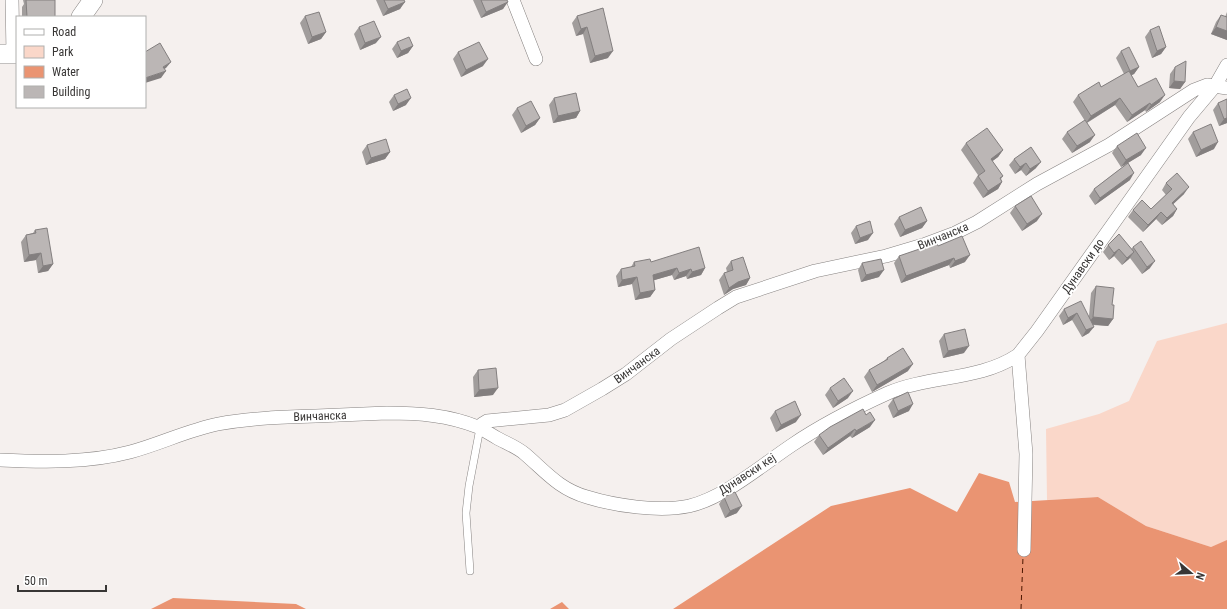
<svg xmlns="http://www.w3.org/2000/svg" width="1227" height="609" font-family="'Roboto Condensed',sans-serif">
	<rect width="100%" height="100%" fill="#f5f0ee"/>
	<!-- green -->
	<path fill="#fad7c9" d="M1227,323V541L1211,547L1146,526L1098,497L1047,500L1046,429L1099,414L1129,401L1157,341Z"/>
	<!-- water -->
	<path fill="#ea9472" d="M979,473L1009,482L1015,502L1098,497L1146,526L1211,547L1227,540V609H673L831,506L910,488L957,512Z
		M173,598L296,604L306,609H151Z
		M562,602L569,609H550Z"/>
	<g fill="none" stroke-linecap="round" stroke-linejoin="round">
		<!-- ferry -->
		<path stroke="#4b1600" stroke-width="1" stroke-dasharray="5 4" stroke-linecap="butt" d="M1021,609L1023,557"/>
		<!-- lane casing -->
		<g stroke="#868280" stroke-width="8">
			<path id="lane" d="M470,571L466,513L469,486L480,428"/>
		</g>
		<!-- street casing -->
		<g stroke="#868280" stroke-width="14">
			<path id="street" d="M12,0L13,54
				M513,0L536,59
				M480,428L482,424L487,421L549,415L565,410L602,389L626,374L671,339L718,308L736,297L815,271L886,256L923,245L955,233L977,222L1037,184L1109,145L1194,90L1207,85L1227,88
				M0,460C43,462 88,463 130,452C160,444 188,430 218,424C251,418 283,417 316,416C340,415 363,414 387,413C418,413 448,415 478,427C484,430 490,434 497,438C506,443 517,447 525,454C546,472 559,489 587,497C616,506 659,512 689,506C724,498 762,465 792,445C820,426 857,407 888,393C930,375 979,381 1018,355
				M1024,550L1026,454L1018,355L1037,331L1189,117L1215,86L1227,65"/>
		</g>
		<!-- secondary casing -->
		<g stroke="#868280" stroke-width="20">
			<path id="secondary" d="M81,17L93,0
				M0,54H17"/>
		</g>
		<!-- lane -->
		<use href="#lane" stroke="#fff" stroke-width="7"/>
		<!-- street -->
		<use href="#street" stroke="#fff" stroke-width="13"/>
		<!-- secondary -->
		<use href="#secondary" stroke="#fff" stroke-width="19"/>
	</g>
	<!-- wall -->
	<path fill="#a19d9c" d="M23,0H55V17H22V7L24,4Z
		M376,0H404L400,9L383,16Z
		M473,0H507L503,9L481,18Z
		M603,8L608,58L590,63L583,34L576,36L572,23L577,16Z
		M1227,12V40L1211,34L1216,22L1221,15L1225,17Z
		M305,16L326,32L321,39L308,44L300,23Z
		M359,27L376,43L360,50L354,34Z
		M1150,30L1166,47L1161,54L1152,58L1145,37Z
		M397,42L413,46L408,53L397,58L392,49Z
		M1121,51L1139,67L1134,74L1131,75L1138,87L1160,102L1146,112L1145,110L1127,122L1115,105L1087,123L1090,142L1072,153L1062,139L1067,132L1085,121L1073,102L1078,95L1101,87L1124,74L1116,58Z
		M458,52L483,66L461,77L453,59Z
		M1175,67L1185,82L1180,89L1169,88L1170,74Z
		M394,95L406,105L393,111L389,102Z
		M554,98L580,111L576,118L553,123L549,105Z
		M1227,99V123L1219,126L1213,110L1218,103Z
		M517,108L540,118L535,125L521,133L512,115Z
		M1193,132L1214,149L1196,157L1188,139Z
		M966,143L1003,150L998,157L992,161L1003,176L1001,179L1002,182L998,189L983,198L973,183L978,175L961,150Z
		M367,145L390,152L385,159L366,165L362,152Z
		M1117,146L1141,155L1128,163L1130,180L1095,205L1089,196L1094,189L1128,163L1121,167L1112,153Z
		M1031,147L1036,168L1026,176L1021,170L1015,174L1009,165L1014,159Z
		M1166,183L1184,194L1173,204L1177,209L1173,216L1162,225L1156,219L1143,232L1128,217L1133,210L1151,209L1166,195L1162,190Z
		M1015,206L1037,221L1022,231L1010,213Z
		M899,217L927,221L922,228L900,237L894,224Z
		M856,226L868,240L855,244L851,233Z
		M35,230L53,264L48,271L38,273L36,260L24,262L21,242L26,235L33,233Z
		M1108,245L1131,249L1133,247L1150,268L1142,274L1130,258L1122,265L1114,256L1109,260L1103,252Z
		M938,246L965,262L950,268L949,265L901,283L894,263L899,256Z
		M731,261L750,278L746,285L733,289L724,295L719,280L724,273L727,272L726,268Z
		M634,262H651L705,268L701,275L687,279L686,276L674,280L672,275L654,280L655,290L650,297L635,300L632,284L618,287L616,276L621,269L631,267Z
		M862,263L879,277L861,282L858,270Z
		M1096,286L1112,305L1113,319L1108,326L1093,325L1089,333L1082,337L1072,320L1063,325L1059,316L1064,309L1089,316L1091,293Z
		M944,334L964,353L943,358L939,341Z
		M887,358L908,371L872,392L864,377L869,370L884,361Z
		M478,370L493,395L474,397L473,377Z
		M830,388L848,398L833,408L825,395Z
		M893,399L909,411L893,418L888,406Z
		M775,411L796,422L776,432L770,418Z
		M870,427L852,438L850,436L823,455L814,442L819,435Z
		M724,497L737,513L725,518L719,504Z"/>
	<!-- shaded-wall -->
	<path fill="#837f7f" d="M405,2L400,9L383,16L388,9Z
		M508,2L503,9L481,18L486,12Z
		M587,27L583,34L576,36L581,29Z
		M1216,27L1227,31V40L1211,34Z
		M326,32L321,39L308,44L312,37Z
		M381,37L376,43L360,50L365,43Z
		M413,46L408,53L397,58L401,51Z
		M1166,47L1161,54L1152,58L1157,51Z
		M613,51L608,58L590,63L595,56Z
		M488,59L483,66L461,77L466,70Z
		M171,62L166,68L158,73L163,67Z
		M1139,67L1134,74L1126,78L1130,71Z
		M166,71L161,78L145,83V78Z
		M1174,81L1185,82L1180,89L1169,88Z
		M1165,95L1160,102L1146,112L1151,105Z
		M411,98L406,105L393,111L398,104Z
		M1120,98L1115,105L1086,123L1091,116Z
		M1150,103L1145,110L1127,122L1132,115Z
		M580,111L576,118L553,123L558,116Z
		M540,118L535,125L521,133L526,126Z
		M1227,118V123L1219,126L1224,119Z
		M1095,135L1090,142L1072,153L1077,146Z
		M1218,142L1214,149L1196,157L1201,150Z
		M1146,148L1141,155L1121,167L1126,160Z
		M1003,150L998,157L986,166L991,159Z
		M390,152L385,159L366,165L371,158Z
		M1041,162L1036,168L1026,176L1030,169Z
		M1026,163L1021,170L1015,174L1020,167Z
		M1134,173L1130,180L1095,205L1100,198Z
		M1002,182L998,189L983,198L988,191Z
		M1189,187L1184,194L1167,210L1172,203Z
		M1177,209L1173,216L1162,225L1167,218Z
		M1161,212L1156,219L1143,232L1148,225Z
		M1042,214L1037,221L1022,231L1027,224Z
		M927,221L922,228L900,237L905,230Z
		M873,233L868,240L855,244L860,238Z
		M1119,249L1114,256L1109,260L1114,253Z
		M1134,252L1129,259L1122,265L1127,258Z
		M41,253L36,260L24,262L29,255Z
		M970,255L965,262L950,268L955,261Z
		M954,258L949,265L901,283L906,276Z
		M1155,261L1150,268L1142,274L1147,267Z
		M53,264L48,271L38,273L43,266Z
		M677,268L672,275L648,282L653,275Z
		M705,268L701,275L687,279L692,272Z
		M691,269L686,276L674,280L679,273Z
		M884,270L879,277L861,282L866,275Z
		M637,277L632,284L618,287L622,280Z
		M750,278L746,285L733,289L724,295L729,288L738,282Z
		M655,290L650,297L635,300L640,293Z
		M1077,313L1072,320L1063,325L1068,318Z
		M1093,317L1113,319L1108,326L1088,324Z
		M1094,327L1089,333L1082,337L1086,330Z
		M969,346L964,353L943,358L948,351Z
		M913,364L908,371L872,392L877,385Z
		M498,388L493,395L474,397L479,390Z
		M853,391L848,398L833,408L838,401Z
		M913,404L909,411L893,418L898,411Z
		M801,415L796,422L776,432L781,425Z
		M875,420L870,427L852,438L856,431Z
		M855,429L850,436L823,455L828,448Z
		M742,506L737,513L725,518L730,511Z"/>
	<!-- building -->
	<path fill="#bbb6b5" stroke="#837f7f" d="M26,0H55V17H27Z
		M384,0H404L405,2L388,9Z
		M481,0H507L508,2L486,12Z
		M603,8L613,51L595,56L587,27L581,29L577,16Z
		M319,12L326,32L312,37L305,16Z
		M1221,15L1227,17V31L1216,27Z
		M374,21L381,37L365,43L359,27Z
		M1159,26L1166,47L1157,51L1150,30Z
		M409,37L413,46L401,51L397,42Z
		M479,42L488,59L466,70L458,52Z
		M160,43L171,62L163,67L166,71L145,78V52Z
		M1129,47L1139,67L1130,71L1121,51Z
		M1186,61L1185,82L1174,81L1175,67Z
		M1129,71L1138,87L1156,78L1165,95L1151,105L1150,103L1132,115L1120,98L1091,116L1078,95L1099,82L1101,87Z
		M407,89L411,98L398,104L394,95Z
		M576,93L580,111L558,116L554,98Z
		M1227,99V118L1224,119L1218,103Z
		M531,101L540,118L526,126L517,108Z
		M1085,120L1095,135L1077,146L1067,132Z
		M1211,124L1218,142L1201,150L1193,132Z
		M987,128L1003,150L991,159L1003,176L1000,178L1002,182L988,191L978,176L985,171L966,143Z
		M1137,133L1146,148L1126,160L1117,146Z
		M386,139L390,152L371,158L367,145Z
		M1031,147L1041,162L1030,169L1026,163L1020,167L1014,159Z
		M1128,163L1134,173L1100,198L1094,189Z
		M1177,173L1189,187L1172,203L1177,209L1167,218L1161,212L1148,225L1133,210L1142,200L1151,209L1172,189L1166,183Z
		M1031,196L1042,214L1027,224L1015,206Z
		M921,207L927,221L905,230L899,217Z
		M870,221L873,233L860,238L856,226Z
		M47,228L53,264L43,266L41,253L29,255L26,235L36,233L35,230Z
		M1119,234L1134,252L1127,258L1119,249L1114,253L1108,245Z
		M962,236L970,255L955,261L954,258L906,276L899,256L937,243L938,246Z
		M1141,241L1155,261L1147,267L1133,247Z
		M699,247L705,268L692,272L691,269L679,273L677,268L653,275L655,290L640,293L637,277L622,280L621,269L635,266L634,262L650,259L651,262Z
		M743,257L750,278L738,282L729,288L724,273L733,270L731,261Z
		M881,259L884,270L866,275L862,263Z
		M1096,286L1114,288L1112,305H1114L1113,319L1093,317Z
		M1081,301L1094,327L1086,330L1077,313L1068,318L1064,309Z
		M965,329L969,346L948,351L944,334Z
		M903,348L913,364L877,385L869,370L888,359L887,358Z
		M496,368L498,388L479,390L478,370Z
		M844,378L853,391L838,401L830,388Z
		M908,392L913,404L898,411L893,399Z
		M795,401L801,415L781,425L775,411Z
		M863,409L866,415L870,412L875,420L856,431L855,429L828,448L819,435L830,427Z
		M735,492L742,506L730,511L724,497Z"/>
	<g text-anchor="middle" stroke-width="3.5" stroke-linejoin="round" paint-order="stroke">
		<!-- street labels -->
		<g font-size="12" fill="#383635" stroke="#fff">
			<text transform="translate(943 236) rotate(-22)" y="4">Винчанска</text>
			<text transform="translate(1083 266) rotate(-55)" y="4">Дунавски до</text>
			<text transform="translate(637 365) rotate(-36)" y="4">Винчанска</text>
			<text transform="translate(320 416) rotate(-2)" y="4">Винчанска</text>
			<text transform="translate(747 474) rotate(-33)" y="4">Дунавски кеј</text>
		</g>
	</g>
	<!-- legend -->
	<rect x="16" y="16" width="130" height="92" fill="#ffffff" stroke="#afafae"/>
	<rect x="24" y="29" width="20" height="6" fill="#ffffff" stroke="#afafae"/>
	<text x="52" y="36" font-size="12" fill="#383635">Road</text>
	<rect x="24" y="46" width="20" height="12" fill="#fad7c9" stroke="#afafae"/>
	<text x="52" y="56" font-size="12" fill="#383635">Park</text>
	<rect x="24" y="66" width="20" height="12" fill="#ea9472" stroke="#afafae"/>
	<text x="52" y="76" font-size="12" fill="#383635">Water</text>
	<rect x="24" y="86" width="20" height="12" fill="#bbb6b5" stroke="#afafae"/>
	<text x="52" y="96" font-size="12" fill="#383635">Building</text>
	<!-- north arrow -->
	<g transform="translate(1191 573) rotate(109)" stroke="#ffffff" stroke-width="3" paint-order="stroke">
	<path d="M0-3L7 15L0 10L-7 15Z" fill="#383635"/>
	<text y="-6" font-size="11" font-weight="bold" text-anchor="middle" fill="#383635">N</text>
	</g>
	<!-- scale -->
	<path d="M18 585v6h88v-6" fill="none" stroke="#383635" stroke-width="2"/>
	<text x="24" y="585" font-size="12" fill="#383635" stroke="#ffffff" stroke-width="3" paint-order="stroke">50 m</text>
</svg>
